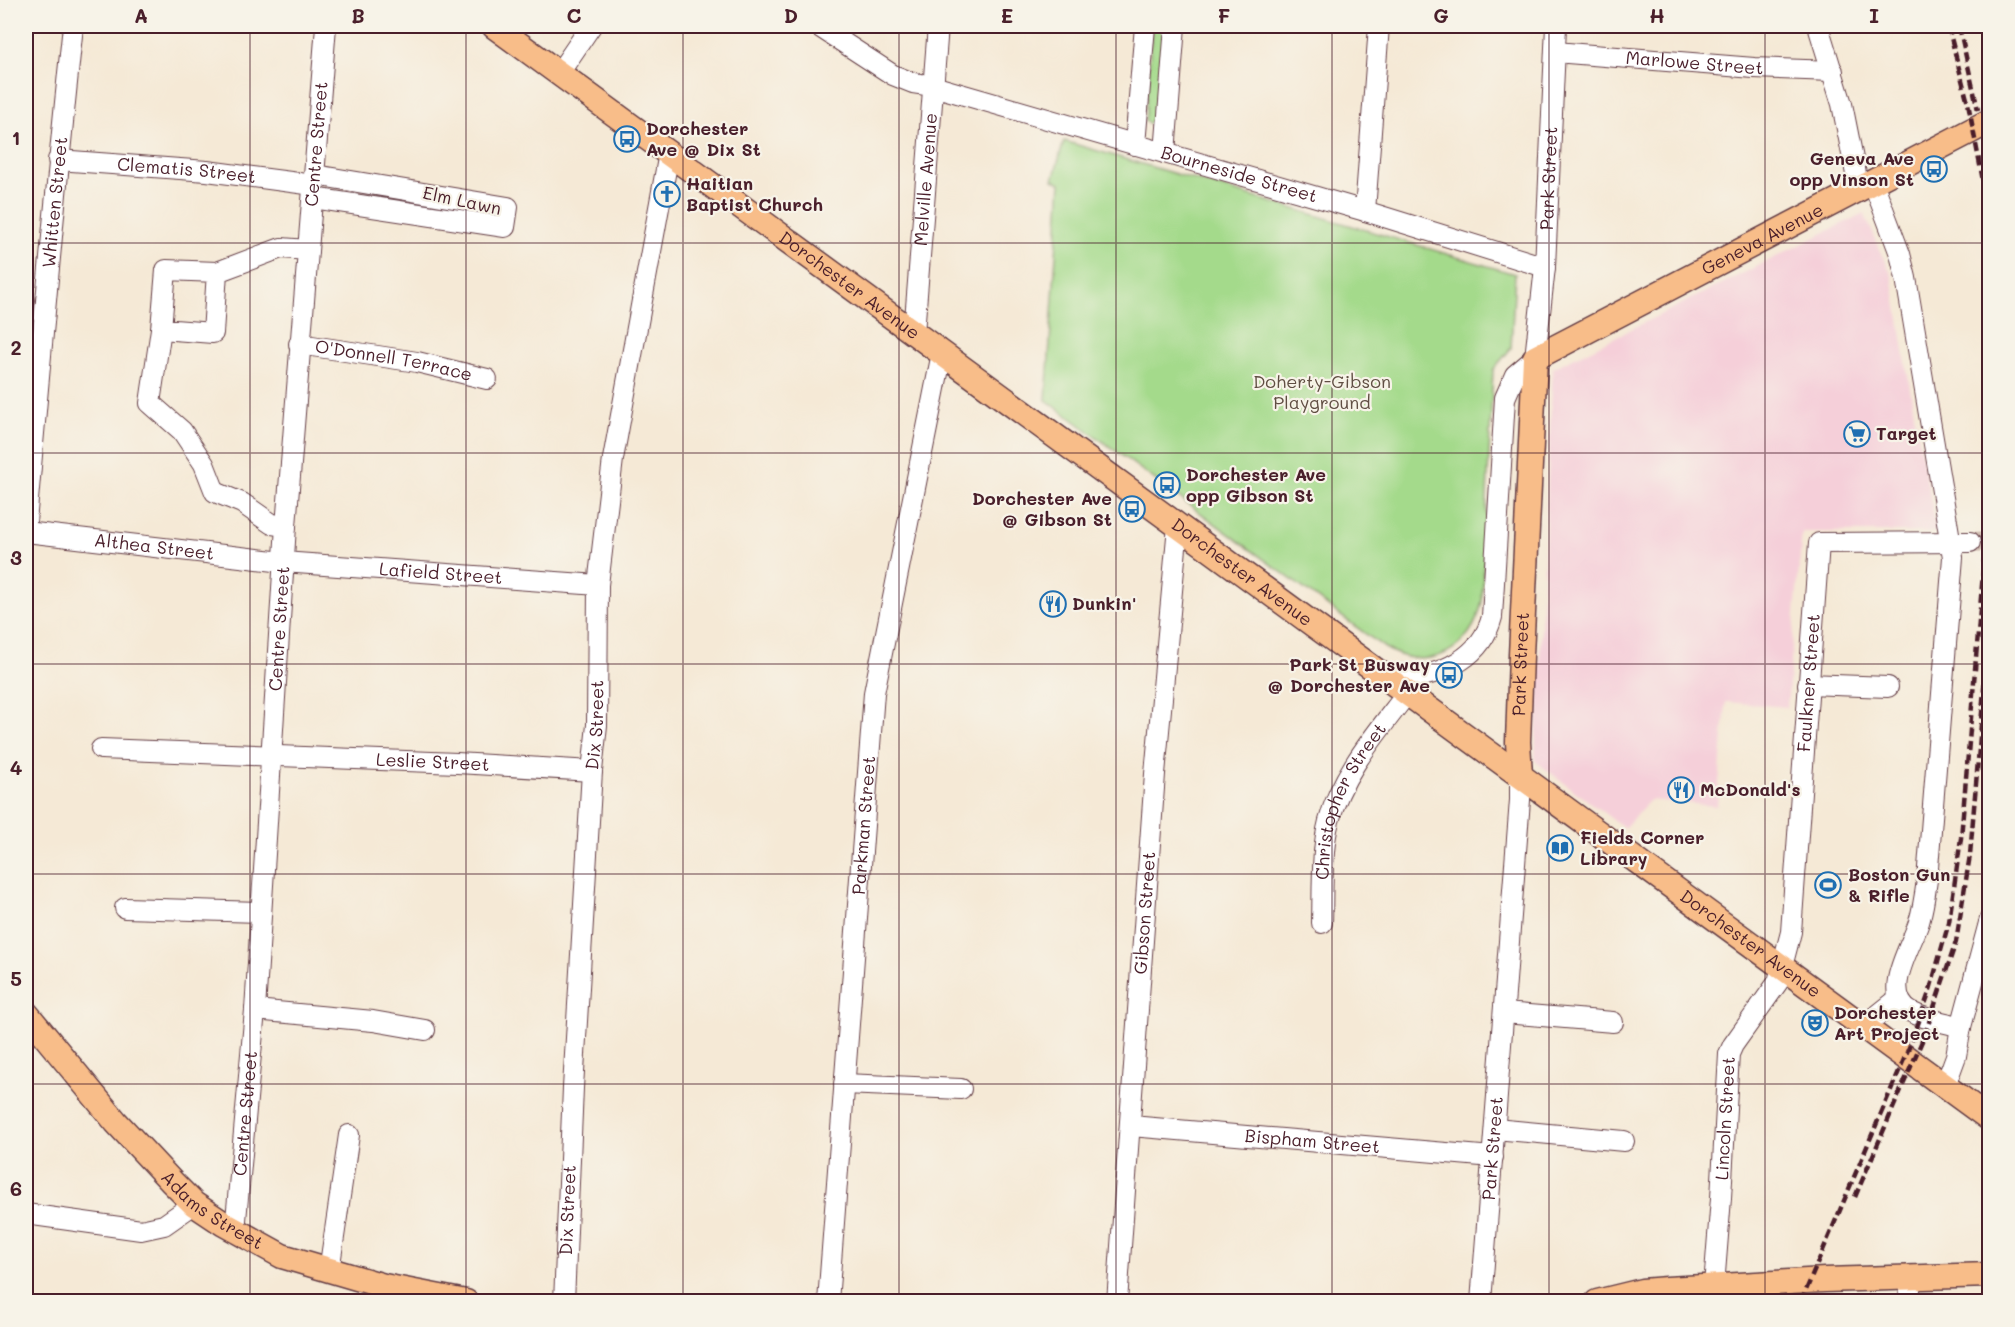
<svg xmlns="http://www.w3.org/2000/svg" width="2015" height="1327" font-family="Mali,sans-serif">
	<rect width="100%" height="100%" fill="#f7f3e8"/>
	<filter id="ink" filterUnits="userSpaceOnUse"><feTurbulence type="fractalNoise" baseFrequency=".0167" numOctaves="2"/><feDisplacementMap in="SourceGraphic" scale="12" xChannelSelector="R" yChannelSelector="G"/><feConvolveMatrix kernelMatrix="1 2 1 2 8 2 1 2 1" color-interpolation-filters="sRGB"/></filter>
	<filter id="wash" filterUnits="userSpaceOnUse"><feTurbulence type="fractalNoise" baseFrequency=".008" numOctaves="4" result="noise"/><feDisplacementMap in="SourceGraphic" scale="24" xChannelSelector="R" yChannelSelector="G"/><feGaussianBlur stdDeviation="1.35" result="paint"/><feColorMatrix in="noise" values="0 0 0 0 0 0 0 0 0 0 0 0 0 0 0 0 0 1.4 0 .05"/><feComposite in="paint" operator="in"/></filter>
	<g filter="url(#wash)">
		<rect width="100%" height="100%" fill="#f5e9d6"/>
		<!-- built -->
		<path fill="#f5cfd9" d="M1864,213L1892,276L1915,420L1937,532H1802L1787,707L1726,702L1717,806L1650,800L1624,828L1535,761L1553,368Z"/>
		<!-- green -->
		<path fill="#a4da8b" stroke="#777c5b" stroke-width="1.5" d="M1152,26H1168L1159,123L1154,126L1145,121Z
			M1064,141L1515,274L1511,348L1493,370L1482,601C1473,650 1429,674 1385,648L1046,400L1061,183L1053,180Z"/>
	</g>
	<g filter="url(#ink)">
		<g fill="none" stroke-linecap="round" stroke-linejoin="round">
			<!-- minor-tunnel -->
			<path stroke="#d3c1b4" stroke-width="20" stroke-dasharray="20 10" stroke-linecap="butt" d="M1970,542L1990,541"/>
			<!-- minor casing -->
			<g stroke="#643d45" stroke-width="22">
				<g id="minor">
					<path id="s1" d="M818,26L893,75L913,83L933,86L1365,211L1545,267"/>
					<path d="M1818,26L1842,104L1859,189"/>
					<path id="s2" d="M1555,52L1754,68L1833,71"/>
					<path d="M559,73L591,26"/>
					<path d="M1135,145L1145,26"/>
					<path d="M1165,153L1175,26"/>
					<path id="s3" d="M58,160L207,171L314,185"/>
					<path d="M1873,182L1900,254L1906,278L1953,557L1927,880C1925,895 1923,909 1919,922C1912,946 1879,994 1911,1012C1926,1020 1945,1022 1961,1027"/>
					<path d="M313,198L505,227L508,207L315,175"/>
					<path d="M1365,211L1379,26"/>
					<path d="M217,272L166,270L161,329L213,333L217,272L281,248L308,250"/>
					<path d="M161,329L150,403L182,431L204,464L215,492L242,503L272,524L286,526"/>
					<path id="s4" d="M914,333L938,26"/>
					<path id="s5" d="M299,344L417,362L487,379"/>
					<path id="s6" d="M26,522C41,357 55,191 73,26"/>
					<path id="s7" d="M26,532L283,562L598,585"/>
					<path id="s8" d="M1392,681C1434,677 1480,663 1492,617L1505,398L1515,375L1535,358L1545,267L1556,26"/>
					<path d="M1808,684L1888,687"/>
					<path id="s9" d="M101,749L457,763L592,771"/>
					<path d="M125,908L260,912"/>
					<path id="s10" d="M1322,923C1323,891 1321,851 1329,821C1342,772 1378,732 1408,692"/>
					<path d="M255,1010L373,1021L425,1030"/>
					<path d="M1504,1013L1613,1022"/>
					<path d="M1864,1026L1899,998"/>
					<path d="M844,1084L961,1089"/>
					<path d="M1945,1086L1956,1056L1961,1027L1990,919"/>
					<path id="s11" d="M1131,1126L1493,1157"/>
					<path d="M1495,1129L1624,1141"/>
					<path d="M26,1214L141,1230L164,1225L194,1204"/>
					<path id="s12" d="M235,1231L255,1010L286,526L326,26"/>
					<path d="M329,1271L349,1135"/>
					<path id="s13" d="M1714,1286L1721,1198L1729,1054L1733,1045L1778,982L1791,932L1819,543L1970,542"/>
					<path id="s14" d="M564,1302L573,1088L592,771L597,725L598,585L613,459L669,153"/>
					<path id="s15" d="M828,1302L874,693L942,353"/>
					<path id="s16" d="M1117,1302L1155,774L1178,526"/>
					<path id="s17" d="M1481,1302L1520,800V775"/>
					<path d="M1908,1302L1912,1277"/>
				</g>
			</g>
			<!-- major casing -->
			<g stroke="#643d45" stroke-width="27">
				<g id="major">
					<path id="s18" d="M494,26L1990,1119"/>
					<path id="s19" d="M1520,775L1518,742L1521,655L1535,358L1990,121"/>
					<path id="s20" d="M26,1013L116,1122L172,1182L194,1204L224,1224L282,1256L384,1286L466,1302"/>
					<path d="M1597,1302L1642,1291L1667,1289L1825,1280L1990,1275"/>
				</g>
			</g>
			<!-- minor -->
			<use href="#minor" stroke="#fff" stroke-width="20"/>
			<!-- major -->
			<use href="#major" stroke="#f8bd89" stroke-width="24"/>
			<!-- rail -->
			<path stroke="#4a1f2b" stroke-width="4.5" stroke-dasharray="9 4.5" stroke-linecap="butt" d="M1948,26L1968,103L1990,217
				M1959,26L1978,110
				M1855,1197L1925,1034L1956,942L1970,855L1990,618
				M1801,1302L1913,1038L1930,990L1949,922L1961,838L1990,489"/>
		</g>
	</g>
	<!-- grid -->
	<path fill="none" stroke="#4a1f2b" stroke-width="1.5" stroke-opacity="0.55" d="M250,26V1302M466,26V1302M683,26V1302M899,26V1302M1116,26V1302M1332,26V1302M1549,26V1302M1765,26V1302M26,243H1990M26,453H1990M26,664H1990M26,874H1990M26,1084H1990"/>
	<!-- icons -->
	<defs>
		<g id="bus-ring" transform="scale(1.35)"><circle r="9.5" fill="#f7f3e8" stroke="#1f6fb2" stroke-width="1.5"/><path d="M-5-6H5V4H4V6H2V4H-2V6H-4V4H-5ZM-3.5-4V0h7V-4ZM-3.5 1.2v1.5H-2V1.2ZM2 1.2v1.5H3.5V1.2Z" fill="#1f6fb2"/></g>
		<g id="church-ring" transform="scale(1.35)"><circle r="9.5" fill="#f7f3e8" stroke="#1f6fb2" stroke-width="1.5"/><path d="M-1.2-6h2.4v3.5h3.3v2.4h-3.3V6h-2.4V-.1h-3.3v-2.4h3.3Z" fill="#1f6fb2"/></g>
		<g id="supermarket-ring" transform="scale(1.35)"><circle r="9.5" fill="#f7f3e8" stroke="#1f6fb2" stroke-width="1.5"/><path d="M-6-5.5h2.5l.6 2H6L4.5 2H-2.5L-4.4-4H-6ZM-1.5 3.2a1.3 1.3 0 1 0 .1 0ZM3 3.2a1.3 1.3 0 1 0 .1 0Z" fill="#1f6fb2"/></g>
		<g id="restaurant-ring" transform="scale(1.35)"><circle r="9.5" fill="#f7f3e8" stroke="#1f6fb2" stroke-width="1.5"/><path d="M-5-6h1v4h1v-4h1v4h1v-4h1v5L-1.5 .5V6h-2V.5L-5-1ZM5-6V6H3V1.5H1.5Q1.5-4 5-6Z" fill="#1f6fb2"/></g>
		<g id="library-ring" transform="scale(1.35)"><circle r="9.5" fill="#f7f3e8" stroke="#1f6fb2" stroke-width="1.5"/><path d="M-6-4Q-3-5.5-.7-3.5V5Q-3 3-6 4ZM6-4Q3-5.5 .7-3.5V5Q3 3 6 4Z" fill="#1f6fb2"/></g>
		<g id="stadium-ring" transform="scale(1.35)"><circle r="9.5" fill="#f7f3e8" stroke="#1f6fb2" stroke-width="1.5"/><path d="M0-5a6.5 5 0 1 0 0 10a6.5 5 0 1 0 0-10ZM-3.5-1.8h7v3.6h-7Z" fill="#1f6fb2"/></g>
		<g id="theatre-ring" transform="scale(1.35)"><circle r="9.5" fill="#f7f3e8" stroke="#1f6fb2" stroke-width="1.5"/><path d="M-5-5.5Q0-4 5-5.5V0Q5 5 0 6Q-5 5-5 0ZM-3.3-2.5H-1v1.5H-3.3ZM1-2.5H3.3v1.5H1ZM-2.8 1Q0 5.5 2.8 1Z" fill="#1f6fb2"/></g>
	</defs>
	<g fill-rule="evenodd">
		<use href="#bus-ring" x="627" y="139"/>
		<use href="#bus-ring" x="1934" y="169"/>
		<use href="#church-ring" x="667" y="194"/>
		<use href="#supermarket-ring" x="1857" y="434"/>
		<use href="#bus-ring" x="1167" y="485"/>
		<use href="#bus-ring" x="1132" y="509"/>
		<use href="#restaurant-ring" x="1053" y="604"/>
		<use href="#bus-ring" x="1449" y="675"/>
		<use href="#restaurant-ring" x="1681" y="790"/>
		<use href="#library-ring" x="1560" y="848"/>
		<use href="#stadium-ring" x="1828" y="885"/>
		<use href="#theatre-ring" x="1815" y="1023"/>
	</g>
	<g text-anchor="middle" stroke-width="4.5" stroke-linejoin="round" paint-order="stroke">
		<!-- street labels -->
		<g font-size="18" fill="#4a1f2b" stroke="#f7f3e8">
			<text dy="6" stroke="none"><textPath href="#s2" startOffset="140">Marlowe Street</textPath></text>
			<text dy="6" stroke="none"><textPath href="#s12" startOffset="1090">Centre Street</textPath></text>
			<text dy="6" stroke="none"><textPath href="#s3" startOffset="129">Clematis Street</textPath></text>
			<text dy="6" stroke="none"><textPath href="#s1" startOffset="450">Bourneside Street</textPath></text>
			<text dy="6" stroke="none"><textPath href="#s4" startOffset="154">Melville Avenue</textPath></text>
			<text dy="6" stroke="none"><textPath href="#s8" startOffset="578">Park Street</textPath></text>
			<text transform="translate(462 201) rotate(12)" y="6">Elm Lawn</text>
			<text dy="6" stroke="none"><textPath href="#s6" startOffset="321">Whitten Street</textPath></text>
			<text dy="6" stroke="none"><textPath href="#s19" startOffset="674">Geneva Avenue</textPath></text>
			<text dy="6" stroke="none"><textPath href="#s18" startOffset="440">Dorchester Avenue</textPath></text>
			<text dy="6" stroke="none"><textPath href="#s5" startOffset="96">O'Donnell Terrace</textPath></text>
			<text dy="6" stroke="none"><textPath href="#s7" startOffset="129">Althea Street</textPath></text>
			<text dy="6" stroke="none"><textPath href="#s18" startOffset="926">Dorchester Avenue</textPath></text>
			<text dy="6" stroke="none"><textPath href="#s7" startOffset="417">Lafield Street</textPath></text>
			<text dy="6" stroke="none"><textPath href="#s12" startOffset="604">Centre Street</textPath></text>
			<text dy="6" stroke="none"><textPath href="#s19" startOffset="111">Park Street</textPath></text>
			<text dy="6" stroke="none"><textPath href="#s13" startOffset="621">Faulkner Street</textPath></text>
			<text dy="6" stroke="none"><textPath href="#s14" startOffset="578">Dix Street</textPath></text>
			<text dy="6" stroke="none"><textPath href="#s9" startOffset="332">Leslie Street</textPath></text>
			<text dy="6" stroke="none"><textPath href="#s10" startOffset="128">Christopher Street</textPath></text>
			<text dy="6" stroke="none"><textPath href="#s15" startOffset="478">Parkman Street</textPath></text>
			<text dy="6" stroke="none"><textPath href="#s16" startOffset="390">Gibson Street</textPath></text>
			<text dy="6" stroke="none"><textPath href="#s18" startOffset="1556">Dorchester Avenue</textPath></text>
			<text dy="6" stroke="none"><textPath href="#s12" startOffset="118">Centre Street</textPath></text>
			<text dy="6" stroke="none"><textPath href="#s13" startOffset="168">Lincoln Street</textPath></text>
			<text dy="6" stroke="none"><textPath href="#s11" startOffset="182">Bispham Street</textPath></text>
			<text dy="6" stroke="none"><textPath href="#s17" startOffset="154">Park Street</textPath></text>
			<text dy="6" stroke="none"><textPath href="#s20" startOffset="273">Adams Street</textPath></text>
			<text dy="6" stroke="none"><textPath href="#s14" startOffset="92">Dix Street</textPath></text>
		</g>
		<!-- poi labels -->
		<g font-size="18" font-weight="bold" fill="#4a1f2b" stroke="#f7f3e8" text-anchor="start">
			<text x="646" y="135">Dorchester<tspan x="646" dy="21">Ave @ Dix St</tspan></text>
			<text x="1914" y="165" text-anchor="end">Geneva Ave<tspan x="1914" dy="21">opp Vinson St</tspan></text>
			<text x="686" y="190">Haitian<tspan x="686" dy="21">Baptist Church</tspan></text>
			<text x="1876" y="440">Target</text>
			<text x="1186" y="481">Dorchester Ave<tspan x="1186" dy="21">opp Gibson St</tspan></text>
			<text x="1112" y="505" text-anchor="end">Dorchester Ave<tspan x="1112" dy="21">@ Gibson St</tspan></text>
			<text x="1072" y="610">Dunkin'</text>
			<text x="1430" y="671" text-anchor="end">Park St Busway<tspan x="1430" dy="21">@ Dorchester Ave</tspan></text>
			<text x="1700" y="796">McDonald's</text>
			<text x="1580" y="844">Fields Corner<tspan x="1580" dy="21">Library</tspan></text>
			<text x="1848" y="881">Boston Gun<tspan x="1848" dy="21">&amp; Rifle</tspan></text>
			<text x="1834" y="1019">Dorchester<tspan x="1834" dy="21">Art Project</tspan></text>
		</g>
		<!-- park labels -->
		<g font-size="18" fill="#604e43" stroke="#f7f3e8">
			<text x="1322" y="388">Doherty-Gibson<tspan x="1322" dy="21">Playground</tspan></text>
		</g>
	</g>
	<!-- margin -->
	<rect width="2015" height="1327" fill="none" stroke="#f7f3e8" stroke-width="66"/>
	<rect x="33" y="33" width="1949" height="1261" fill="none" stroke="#4a1f2b" stroke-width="2"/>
	<g font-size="20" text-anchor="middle" font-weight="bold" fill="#4a1f2b">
		<text x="141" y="23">A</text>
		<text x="358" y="23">B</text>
		<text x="574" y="23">C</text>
		<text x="791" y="23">D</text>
		<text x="1007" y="23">E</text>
		<text x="1224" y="23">F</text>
		<text x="1441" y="23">G</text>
		<text x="1657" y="23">H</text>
		<text x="1874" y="23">I</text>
		<text x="16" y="145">1</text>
		<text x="16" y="355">2</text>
		<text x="16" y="565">3</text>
		<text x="16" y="775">4</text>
		<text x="16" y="986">5</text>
		<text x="16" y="1196">6</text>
	</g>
</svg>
